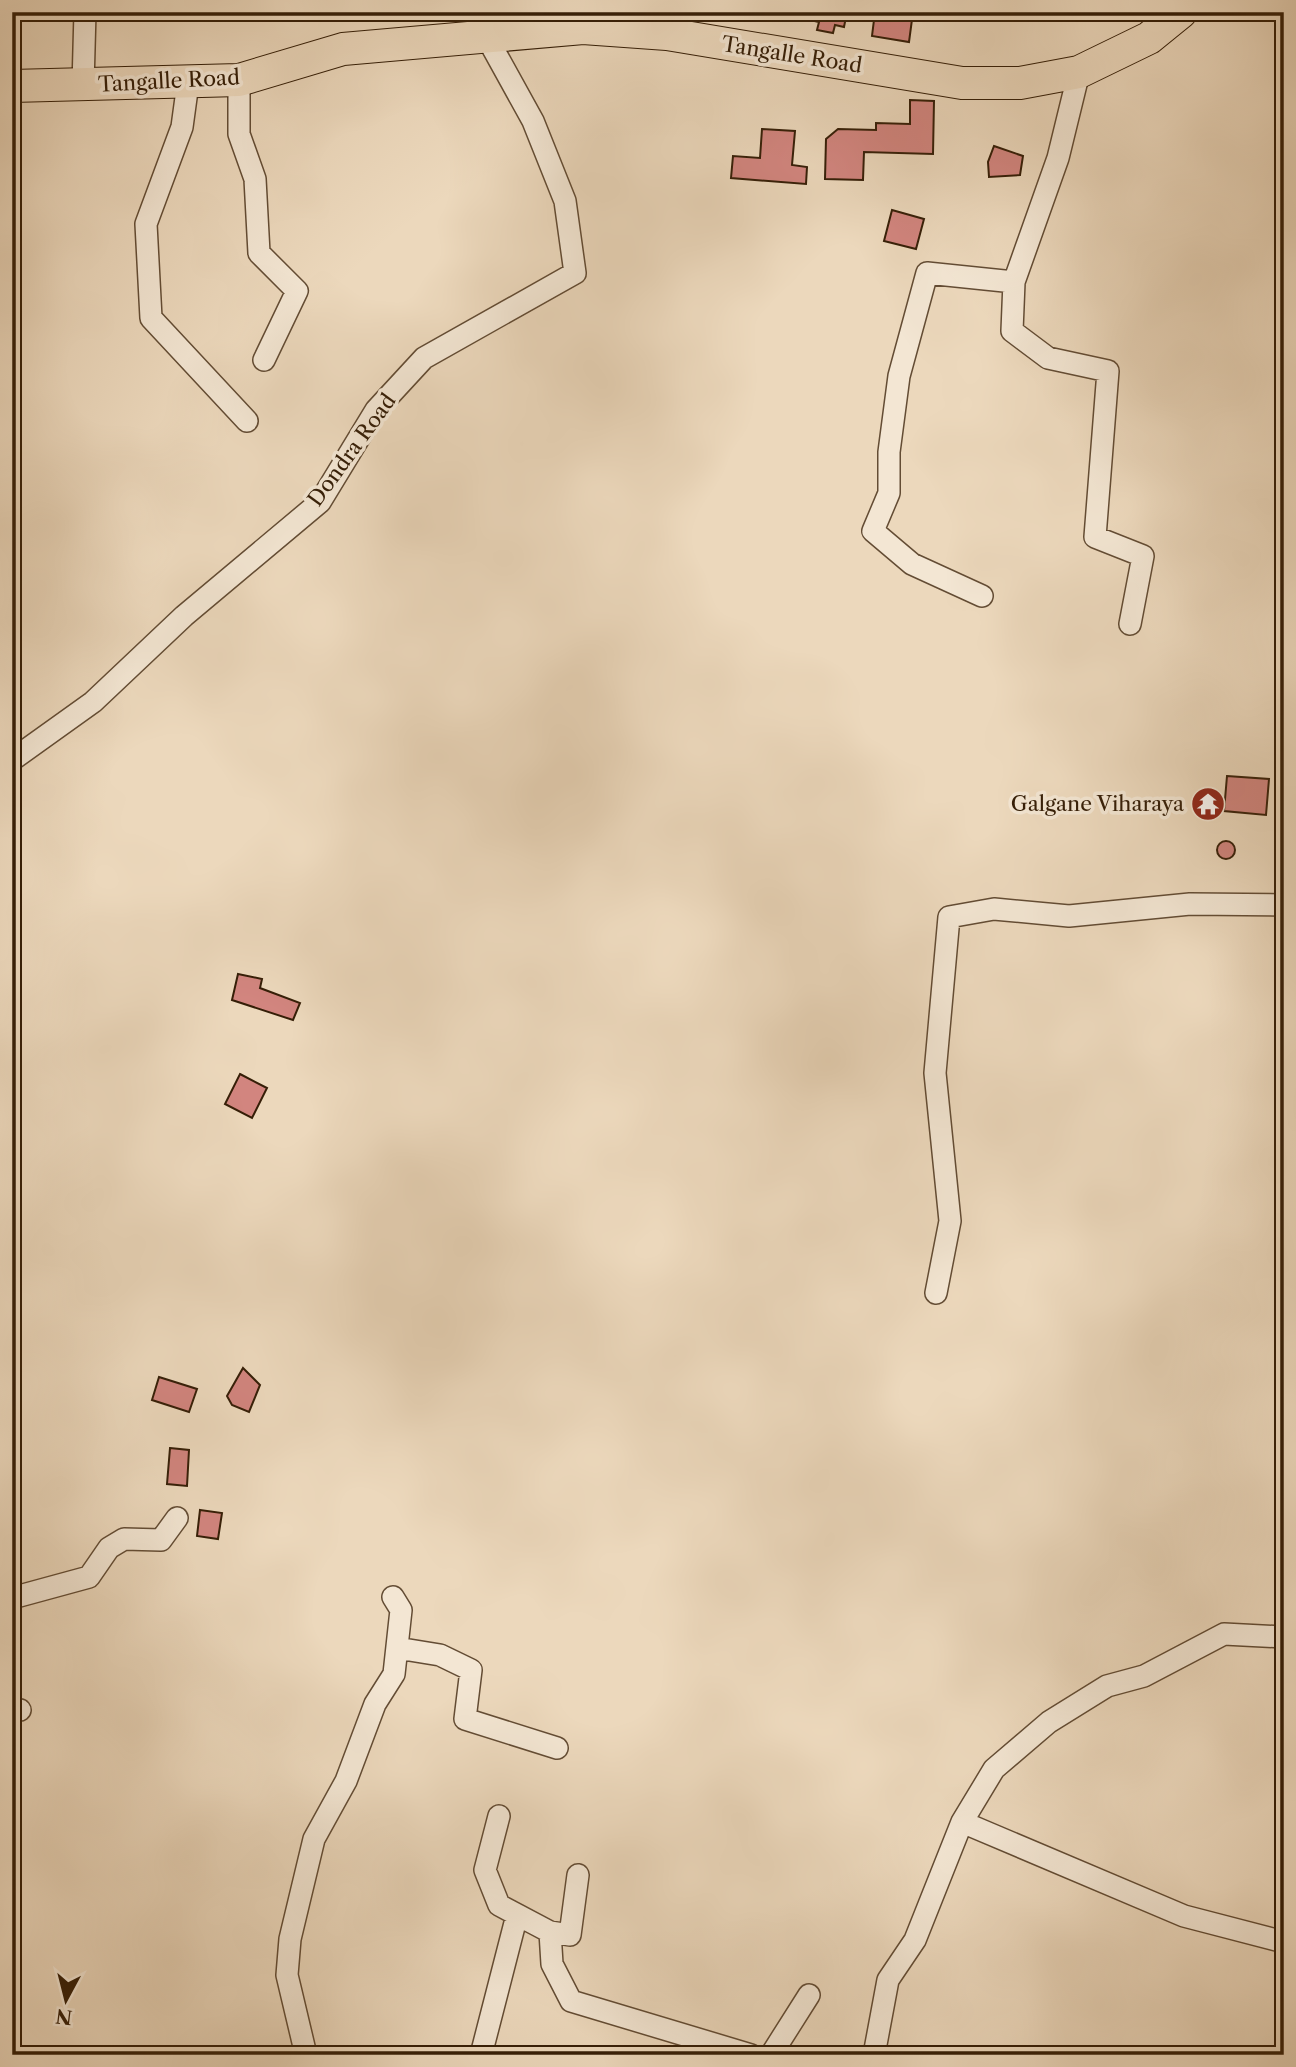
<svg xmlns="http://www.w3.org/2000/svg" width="1296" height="2067" font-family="'Libre Caslon Text',serif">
	<rect width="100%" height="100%" fill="#ecd8bc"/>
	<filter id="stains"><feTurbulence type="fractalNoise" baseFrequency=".00286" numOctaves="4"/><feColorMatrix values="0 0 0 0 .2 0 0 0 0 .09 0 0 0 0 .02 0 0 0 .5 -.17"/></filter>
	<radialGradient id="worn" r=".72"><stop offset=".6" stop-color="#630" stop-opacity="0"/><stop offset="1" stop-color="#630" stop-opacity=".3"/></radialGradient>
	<!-- building -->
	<path fill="#d2857f" stroke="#351e07" stroke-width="2" d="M802,12H847L844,27L835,25L833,33L817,30L819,22L801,18Z
		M875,12H913L909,42L872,36Z
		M910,100L934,101L933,154L864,152L863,180L825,179L826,139L838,129L876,130V123L910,124Z
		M762,129L795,131L792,165L807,167L806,184L731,178L733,156L760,158Z
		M994,146L1023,156L1020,175L989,177L988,162Z
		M892,210L924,219L916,249L884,241Z
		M1227,776L1269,779L1266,815L1224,811Z
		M1217 850a9 9 0 1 1 18 0a9 9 0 1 1-18 0Z
		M238,974L262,979L260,988L300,1003L293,1020L232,1000Z
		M240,1074L267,1088L252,1118L225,1104Z
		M243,1368L260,1385L249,1412L232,1405L227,1396Z
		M159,1377L197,1389L189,1412L152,1400Z
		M170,1448L189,1450L187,1486L167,1484Z
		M200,1510L222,1513L218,1539L197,1536Z"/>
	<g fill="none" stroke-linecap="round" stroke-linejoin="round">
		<!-- minor casing -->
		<g stroke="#634c34" stroke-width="24">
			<path id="minor" d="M239,80V134L255,179L259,253L297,291L264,360
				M188,83L182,127L146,224L151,318L247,421
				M83,85L85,12
				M1014,282L1012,331L1048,358L1108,371L1095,537L1143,556L1130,624
				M982,596L912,564L873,531L889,493V452L899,376L927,273L1014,282L1058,158L1079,72
				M12,760L93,702L184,616L320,502L376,410L424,358L575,273L565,201L533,121L486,36
				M936,1293L950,1221L935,1073L949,917L994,909L1069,916L1190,904L1284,905
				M12,1598L89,1577L109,1548L124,1539L161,1540L177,1518
				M397,1648L440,1655L471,1670L465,1719L557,1748
				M12,1709L20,1710
				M499,1816L485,1870L499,1905L550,1932L552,1964L571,2001L751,2055
				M962,1822L1184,1916L1284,1942
				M550,1932L570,1935L578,1875
				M306,2055L287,1975L290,1939L314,1839L346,1781L375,1704L394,1674L401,1610L393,1597
				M481,2055L517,1915
				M771,2055L809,1995
				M874,2055L888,1980L915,1940L962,1822L994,1769L1049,1722L1107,1686L1144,1676L1224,1634L1284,1637"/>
		</g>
		<!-- highway casing -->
		<g stroke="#351e07" stroke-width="34">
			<path id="highway" d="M12,86L239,80L343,49L583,28L667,34L962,83H1020L1079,72L1149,38L1181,12"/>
		</g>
		<!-- minor -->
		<use href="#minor" stroke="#f3e6d3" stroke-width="21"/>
		<!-- highway -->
		<use href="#highway" stroke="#ecd8bc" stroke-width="32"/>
	</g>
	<!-- icons -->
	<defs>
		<g id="temple-disc" transform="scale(1.75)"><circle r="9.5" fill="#8f2418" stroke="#f3e6d3"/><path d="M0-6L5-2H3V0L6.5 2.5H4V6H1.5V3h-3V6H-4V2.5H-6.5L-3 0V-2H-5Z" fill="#fff"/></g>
	</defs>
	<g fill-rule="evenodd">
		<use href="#temple-disc" x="1208" y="804"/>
	</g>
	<g text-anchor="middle" stroke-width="7" stroke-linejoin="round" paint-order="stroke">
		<!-- street labels -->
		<g font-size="21" fill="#351e07" stroke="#f3e6d3">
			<text transform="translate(792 55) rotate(9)" y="7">Tangalle Road</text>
			<text transform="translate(169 81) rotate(-3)" y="7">Tangalle Road</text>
			<text transform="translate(352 450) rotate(-54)" y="7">Dondra Road</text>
		</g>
		<!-- poi labels -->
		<g font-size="21" fill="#351e07" stroke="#f3e6d3" text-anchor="end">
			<text x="1184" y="811">Galgane Viharaya</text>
		</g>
	</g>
	<!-- margin -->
	<rect width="1296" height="2067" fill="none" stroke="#ecd8bc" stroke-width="42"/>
	<rect x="14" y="14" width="1268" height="2039" fill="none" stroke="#351e07" stroke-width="3.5"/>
	<rect x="21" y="21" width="1254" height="2025" fill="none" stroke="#351e07" stroke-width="2"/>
	<!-- north arrow -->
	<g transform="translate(66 2000) rotate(187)" stroke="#f3e6d3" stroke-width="5" paint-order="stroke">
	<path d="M0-5L12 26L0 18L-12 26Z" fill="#351e07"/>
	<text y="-10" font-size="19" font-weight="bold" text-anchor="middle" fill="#351e07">N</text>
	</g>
	<rect width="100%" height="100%" filter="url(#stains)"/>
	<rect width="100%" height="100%" fill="url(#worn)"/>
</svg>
